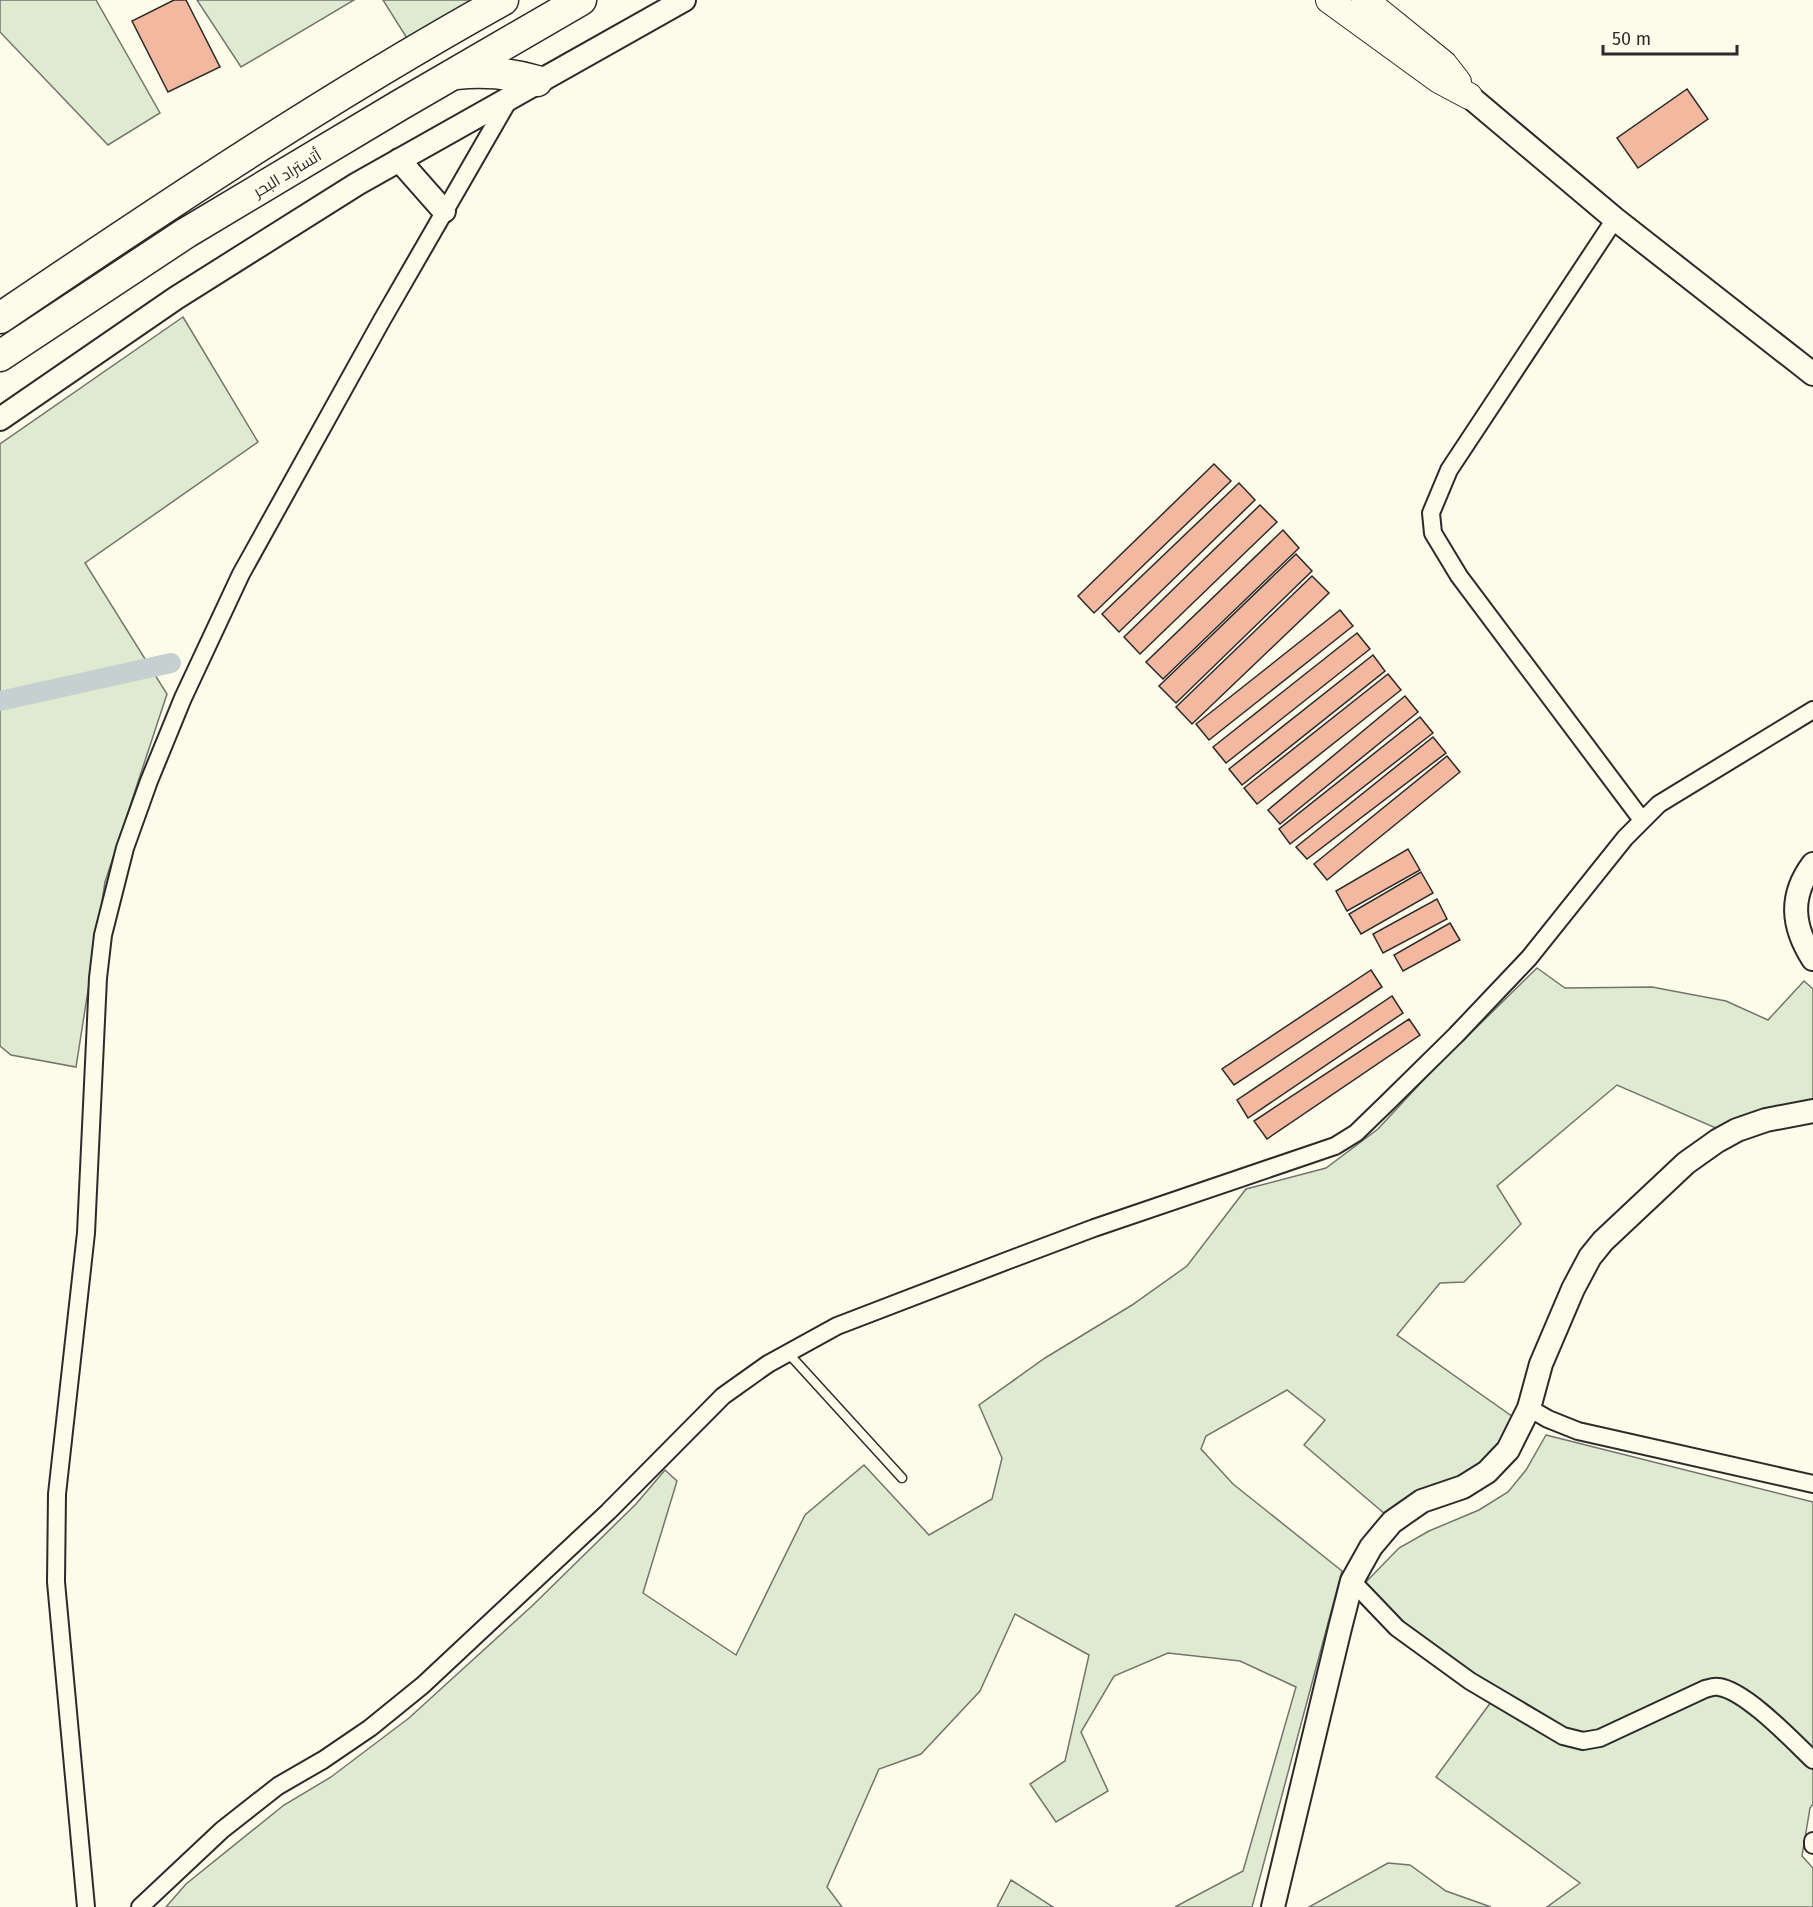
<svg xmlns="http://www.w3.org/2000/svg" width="1813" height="1907" font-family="'Fira Sans',Cairo,sans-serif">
	<rect width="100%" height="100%" fill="#fdfbea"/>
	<!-- green -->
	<path fill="#deebd1" stroke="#74746e" stroke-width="1.5" d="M0,0H96L160,113L108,145L0,32Z
		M197,0H354L241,67Z
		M383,0H481L410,43Z
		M183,317L258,442L85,563L167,694L105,882L76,1067L11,1055L0,1046V444Z
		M1537,968L1565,988L1652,987L1726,1001L1768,1020L1804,981L1813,989V1104L1718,1129L1617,1085L1497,1186L1521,1224L1464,1282L1440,1283L1397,1335L1513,1417L1503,1441L1474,1472L1398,1503L1385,1514L1304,1445L1325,1420L1287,1390L1206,1436L1201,1449L1233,1484L1342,1571L1252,1907H1175L1243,1871L1296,1687L1240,1661L1168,1653L1114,1676L1081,1732L1108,1791L1056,1822L1030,1784L1065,1761L1089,1655L1015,1614L980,1691L921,1754L879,1769L827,1887L842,1907H166L186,1884L284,1805L331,1777L409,1718L532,1606L636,1504L665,1470L677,1481L643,1593L736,1655L805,1515L864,1465L929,1535L992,1499L1002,1458L979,1405L1045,1358L1132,1305L1187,1266L1246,1189L1326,1168L1378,1129L1430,1073Z
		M1546,1435L1813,1502V1804L1810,1808L1802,1856L1813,1868V1907H1547L1580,1883L1436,1777L1491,1702L1398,1621L1364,1584L1399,1548L1429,1531L1479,1510L1508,1492L1526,1470Z
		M1388,1863L1410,1865L1446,1891L1491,1907H1309Z
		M1011,1880L1053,1907H997Z"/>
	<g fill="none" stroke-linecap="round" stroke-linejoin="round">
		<!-- canal -->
		<path stroke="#c7d0d0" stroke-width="20" d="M0,701L171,663"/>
	</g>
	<!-- building -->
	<path fill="#f2b8a0" stroke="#2b2b2b" stroke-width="1.5" d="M174,0H186L220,67L168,92L132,21Z
		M1687,89L1708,119L1638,168L1617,138Z
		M1214,464L1231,481L1094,613L1078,596Z
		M1239,483L1255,500L1119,632L1102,614Z
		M1260,505L1277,522L1140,654L1124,637Z
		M1283,530L1299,548L1163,679L1146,662Z
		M1296,554L1312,571L1176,703L1159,686Z
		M1312,576L1329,593L1192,724L1176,707Z
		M1340,610L1353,626L1209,740L1196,724Z
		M1357,633L1370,649L1226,763L1213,747Z
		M1373,655L1385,671L1242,785L1229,769Z
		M1388,674L1401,690L1257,804L1244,788Z
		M1405,696L1418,712L1280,824L1268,810Z
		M1420,717L1433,733L1290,844L1279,829Z
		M1433,737L1446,753L1307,859L1296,847Z
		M1447,756L1460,772L1327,880L1314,864Z
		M1408,849L1420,870L1347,911L1336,891Z
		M1421,872L1433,893L1361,934L1349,914Z
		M1437,899L1447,919L1383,953L1373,934Z
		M1450,923L1460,940L1403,971L1394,955Z
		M1371,970L1382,987L1234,1085L1222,1069Z
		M1392,996L1403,1013L1248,1118L1237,1100Z
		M1409,1019L1420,1035L1267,1139L1254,1121Z"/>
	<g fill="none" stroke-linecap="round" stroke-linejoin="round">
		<!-- lane casing -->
		<g stroke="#2b2b2b" stroke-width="11">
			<path id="lane" d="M788,1353L902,1478"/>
		</g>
		<!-- street casing -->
		<g stroke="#2b2b2b" stroke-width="20">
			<path id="street" d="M1615,219L1449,470L1431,513L1433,533L1459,576L1642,820
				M1529,1408L1548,1419L1578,1431L1813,1484
				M1352,1581L1397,1628L1470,1681L1563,1736L1583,1741L1600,1738L1705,1689C1709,1688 1714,1686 1719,1687C1746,1691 1793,1741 1813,1760
				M1813,1841V1845
				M86,1907L56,1582L57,1494L86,1233L98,978L103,935L125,848L149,781L183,698L241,574L382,320L510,98
				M140,1907L222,1830L278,1786L323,1760L370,1728L423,1685L608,1512L723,1396L768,1364L837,1326L1009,1260L1094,1228L1335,1146L1356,1133L1389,1101L1456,1035L1529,958L1625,838L1659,804L1813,710"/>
		</g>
		<!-- secondary casing -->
		<g stroke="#2b2b2b" stroke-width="26">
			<path id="secondary" d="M1469,96L1615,219L1813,374
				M399,160L444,211
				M0,419L176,298L357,184L684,0
				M1813,864C1789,896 1792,926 1813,959
				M1273,1907L1340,1628L1352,1581L1371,1547L1392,1522L1422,1501L1463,1487L1487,1472L1508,1450L1529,1408L1541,1364L1573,1289L1590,1257L1603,1241L1686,1163L1717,1141L1737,1130L1766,1120L1813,1111"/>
		</g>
		<!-- primary casing -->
		<g stroke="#2b2b2b" stroke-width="28">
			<path id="primary" d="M1329,0L1439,80L1469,96
				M1365,0L1444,64L1458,82"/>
		</g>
		<!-- highway casing -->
		<g stroke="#2b2b2b" stroke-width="33">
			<path id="highway" d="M456,74C485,71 510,73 537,81
				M0,318C164,207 330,96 503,0
				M0,356L186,233L400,105L581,0"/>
		</g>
		<!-- lane -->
		<use href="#lane" stroke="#fdfbea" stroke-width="8"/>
		<!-- street -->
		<use href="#street" stroke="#fdfbea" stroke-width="16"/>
		<!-- secondary -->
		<use href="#secondary" stroke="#fdfbea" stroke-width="22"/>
		<!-- primary -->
		<use href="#primary" stroke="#fdfbea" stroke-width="26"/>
		<!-- highway -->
		<use href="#highway" stroke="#fdfbea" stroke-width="30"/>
	</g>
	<g text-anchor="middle" stroke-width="4.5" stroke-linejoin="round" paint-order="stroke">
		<!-- street labels -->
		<g font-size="16" fill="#2b2b2b" stroke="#fdfbea">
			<text transform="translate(287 173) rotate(-31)" y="6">أتستراد البحر</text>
		</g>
	</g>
	<!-- scale -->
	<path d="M1603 45v9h134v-9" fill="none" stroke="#2b2b2b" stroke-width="3"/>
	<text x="1612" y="45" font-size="18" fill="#2b2b2b" stroke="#fdfbea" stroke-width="4.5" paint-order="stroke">50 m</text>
</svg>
